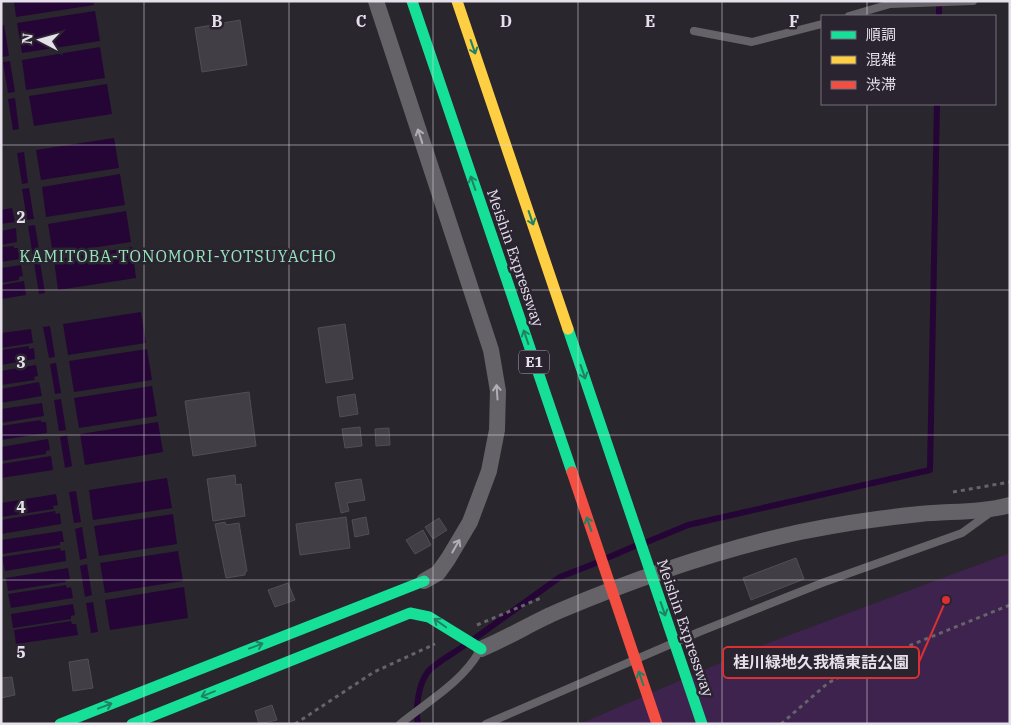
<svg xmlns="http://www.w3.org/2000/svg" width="1011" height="725" font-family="'IBM Plex Serif','Noto Sans JP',serif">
	<rect width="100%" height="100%" fill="#2a262d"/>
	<!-- green -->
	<path fill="#3d234e" d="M1010,553V724H580L757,647Z"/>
	<!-- water -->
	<path fill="#250536" d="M14,1H93L94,5L16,17Z
		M95,11L100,41L22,53L17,23Z
		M1,25H4L9,56L2,57Z
		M100,47L105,78L26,90L22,60Z
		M10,61L15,92L8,93L3,62Z
		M107,84L112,114L34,126L29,96Z
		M15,98L19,129L13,130L8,99Z
		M114,138L119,168L41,180L36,150Z
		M24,152L28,183L22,184L17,153Z
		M120,174L125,205L46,217L42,187Z
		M29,188L34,219L27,220L22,189Z
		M12,208L15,222L1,224V210Z
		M126,211L131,242L53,254L48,224Z
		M35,225L40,256L33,257L28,226Z
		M16,228L17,242L1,245V231Z
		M14,246V248H18L20,259L1,262V247Z
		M132,247L136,278L58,290L54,260Z
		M40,262L45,293L39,294L34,263Z
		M21,265L23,276L19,277V280L1,283V268Z
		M24,281L26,295L1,299V285Z
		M141,312L146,343L68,355L63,324Z
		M50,326L55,357L49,358L43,327Z
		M31,329L33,343L1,348V333Z
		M29,346V349L34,348L35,359L1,365V350Z
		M147,349L152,380L74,392L69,361Z
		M56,363L61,393L55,394L50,364Z
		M36,365L38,376L34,377L35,380L1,385V371Z
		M39,382L42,396L1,403V389Z
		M152,386L157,416L79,428L74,398Z
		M61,399L66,430L59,431L54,400Z
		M42,403L44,416L1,423V409Z
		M41,420V422H46L47,433L1,440V426Z
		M158,422L163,452L85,465L80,434Z
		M67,435L72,466L65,468L60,437Z
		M48,439L50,450L46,451V454L1,461V447Z
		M51,456L53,470L1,478V464Z
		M167,478L172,508L93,520L89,490Z
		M76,491L81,522L74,523L69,492Z
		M56,494L58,505L53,506L54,509L1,517V503Z
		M55,511L56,514L60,513L61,524L1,534V520Z
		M173,514L177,544L99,556L94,526Z
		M82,527L87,558L80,560L75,529Z
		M62,531L64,542H60V545L2,554L1,540Z
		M60,548L61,551L65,550L66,561L5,571L2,557Z
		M178,551L183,581L105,593L100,563Z
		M87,564L92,595L85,597L80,566Z
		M68,568L70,579L65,580L66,582L8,591L6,578Z
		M66,585L67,588L71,587L73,598L11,608L8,594Z
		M184,587L188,618L110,630L105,600Z
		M93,602L98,632L91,633L86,603Z
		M73,604L75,615L71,616V619L13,628L11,614Z
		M71,621L72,624H76L78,635L16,644L14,630Z"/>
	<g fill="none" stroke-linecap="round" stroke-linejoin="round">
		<!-- stream -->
		<path stroke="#250536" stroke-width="6" d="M939,16V1
			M647,542L688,525L930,470L937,104
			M607,558L635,546
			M474,639L560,577L596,563
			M418,724C415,710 418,686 427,673C433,664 456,652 465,645"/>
	</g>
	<!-- building -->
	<path fill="#423e45" stroke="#524e55" d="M240,20L247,65L202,72L195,28Z
		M345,324L353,379L326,383L318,328Z
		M249,392L256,446L193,456L185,401Z
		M355,394L358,414L340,417L337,397Z
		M360,427L362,446L345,448L342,429Z
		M389,428L390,445L376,446L375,429Z
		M235,475L236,485L241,484L245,516L213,521L207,479Z
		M361,479L365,500L347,503L349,511L341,513L335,483Z
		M346,517L350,548L300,555L296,524Z
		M366,517L369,534L355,537L352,520Z
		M439,518L447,530L433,539L425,527Z
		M225,522L226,525L239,523L247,571L245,572V575L226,578L215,524Z
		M423,530L431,545L415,554L406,540Z
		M796,558L804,579L751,600L743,578Z
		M288,583L295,600L275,607L268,590Z
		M88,659L93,688L73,691L69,662Z
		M12,677L15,695L1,698V678Z
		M272,705L277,720L259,724L255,711Z"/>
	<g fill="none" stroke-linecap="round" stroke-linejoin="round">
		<!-- path -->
		<path stroke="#666369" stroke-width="3" stroke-dasharray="4 4" stroke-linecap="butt" d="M953,492L1010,482
			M477,625L541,598
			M295,724L374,672L435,644
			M781,724L828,683L869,662L1010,605"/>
		<!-- lane -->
		<path stroke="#666368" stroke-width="8" d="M849,16L890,4L973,1
			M694,31L752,42L822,24
			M400,724C427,702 462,682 479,652
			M486,724L699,632L822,583L962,533L991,512"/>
		<!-- street -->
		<path stroke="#666368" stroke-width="16" d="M376,1L491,350L498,391L497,430L489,471L470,522L448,559L438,573L424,581
			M481,649C508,638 533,622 559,611C637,578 718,550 800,532C839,524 880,518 920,514C950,511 981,513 1010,505"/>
		<!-- fast -->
		<path stroke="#16e098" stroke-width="11" d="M412,1L572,472
			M568,329L702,724
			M60,724L424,581
			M132,724L410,613L429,617L481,649"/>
		<!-- slow -->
		<path stroke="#ffcf43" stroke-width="11" d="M457,1L568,329"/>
		<!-- jam -->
		<path stroke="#f24e42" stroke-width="11" d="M572,472L657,724"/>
	</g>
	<!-- one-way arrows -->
	<defs><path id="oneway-shaft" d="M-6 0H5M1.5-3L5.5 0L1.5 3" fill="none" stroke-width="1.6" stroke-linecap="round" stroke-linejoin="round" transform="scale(1.25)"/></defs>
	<g stroke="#208264">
		<use href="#oneway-shaft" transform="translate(473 47) rotate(71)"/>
		<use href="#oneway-shaft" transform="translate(473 183) rotate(-109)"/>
		<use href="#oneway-shaft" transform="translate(531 218) rotate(71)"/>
		<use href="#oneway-shaft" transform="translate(526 337) rotate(-109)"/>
		<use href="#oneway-shaft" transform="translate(583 372) rotate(71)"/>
		<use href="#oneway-shaft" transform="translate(589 524) rotate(-109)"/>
		<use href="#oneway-shaft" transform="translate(663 609) rotate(71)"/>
		<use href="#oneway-shaft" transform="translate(440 623) rotate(-145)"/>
		<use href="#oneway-shaft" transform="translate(256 646) rotate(-21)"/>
		<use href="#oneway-shaft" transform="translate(641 678) rotate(-109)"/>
		<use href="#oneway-shaft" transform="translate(208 694) rotate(158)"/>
		<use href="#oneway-shaft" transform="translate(105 706) rotate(-21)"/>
	</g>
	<g stroke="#b3aeb6">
		<use href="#oneway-shaft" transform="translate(420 136) rotate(-108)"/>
		<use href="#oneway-shaft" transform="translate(497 392) rotate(-94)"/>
		<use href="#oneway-shaft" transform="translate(456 546) rotate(-60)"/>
	</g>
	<!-- grid -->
	<path fill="none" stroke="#e6e0ea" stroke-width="1" stroke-opacity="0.55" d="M144,1V724M289,1V724M433,1V724M578,1V724M722,1V724M867,1V16M867,104V724M1,145H1010M1,290H1010M1,435H1010M1,580H1010"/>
	<g text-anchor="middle" stroke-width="5" stroke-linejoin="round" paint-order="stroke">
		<!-- shield labels -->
		<rect fill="#2a2330" stroke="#aea7b2" stroke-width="1" x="519" y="350.5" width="30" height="23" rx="4"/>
		<g font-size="14" font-weight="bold" fill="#e6e0ea">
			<text x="534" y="367">E1</text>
		</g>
		<!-- street labels -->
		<g font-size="15" fill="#e6e0ea" stroke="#2a2330">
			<text transform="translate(515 258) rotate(71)" y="5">Meishin Expressway</text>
			<text transform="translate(685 628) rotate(71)" y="5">Meishin Expressway</text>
		</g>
		<!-- neighbourhood labels -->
		<g font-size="16" letter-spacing="1" fill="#96e7bc" stroke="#2a2330">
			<text x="178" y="262">KAMITOBA-TONOMORI-YOTSUYACHO</text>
		</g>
	</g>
	<g font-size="16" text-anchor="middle" font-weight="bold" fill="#e6e0ea" stroke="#2a2330" stroke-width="5" stroke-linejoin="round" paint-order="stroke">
		<text x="217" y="27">B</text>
		<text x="361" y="27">C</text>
		<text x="506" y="27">D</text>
		<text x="650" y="27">E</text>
		<text x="794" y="27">F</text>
		<text x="21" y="223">2</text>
		<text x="21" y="368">3</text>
		<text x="21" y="513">4</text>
		<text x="21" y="658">5</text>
	</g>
	<!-- callouts -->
	<path fill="none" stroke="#d73132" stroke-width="2" d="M946 600L919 662"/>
	<circle fill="#d73132" stroke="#2a2330" stroke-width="2" cx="946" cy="600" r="5"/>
	<rect fill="#2a2330" stroke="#d73132" stroke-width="2" x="723" y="647" width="196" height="31" rx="5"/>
	<g font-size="16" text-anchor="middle" font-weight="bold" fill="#e6e0ea">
		<text x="821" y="668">桂川緑地久我橋東詰公園</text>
	</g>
	<!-- border -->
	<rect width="1011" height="725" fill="none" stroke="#e6e0ea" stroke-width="5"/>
	<!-- legend -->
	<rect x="821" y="15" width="175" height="90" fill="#2a2330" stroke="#756f7a"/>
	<rect x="831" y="31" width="25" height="8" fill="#16e098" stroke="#756f7a"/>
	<text x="866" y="40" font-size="15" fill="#e6e0ea">順調</text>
	<rect x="831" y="56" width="25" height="8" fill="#ffcf43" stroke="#756f7a"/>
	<text x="866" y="65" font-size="15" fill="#e6e0ea">混雑</text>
	<rect x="831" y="81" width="25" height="8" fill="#f24e42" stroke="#756f7a"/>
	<text x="866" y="90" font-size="15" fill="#e6e0ea">渋滞</text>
	<!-- north arrow -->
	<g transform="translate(40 40) rotate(276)" stroke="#2a2330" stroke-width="4" paint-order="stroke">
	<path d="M0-4L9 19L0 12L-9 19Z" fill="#e6e0ea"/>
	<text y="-8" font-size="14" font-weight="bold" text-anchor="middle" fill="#e6e0ea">N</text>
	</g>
</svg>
